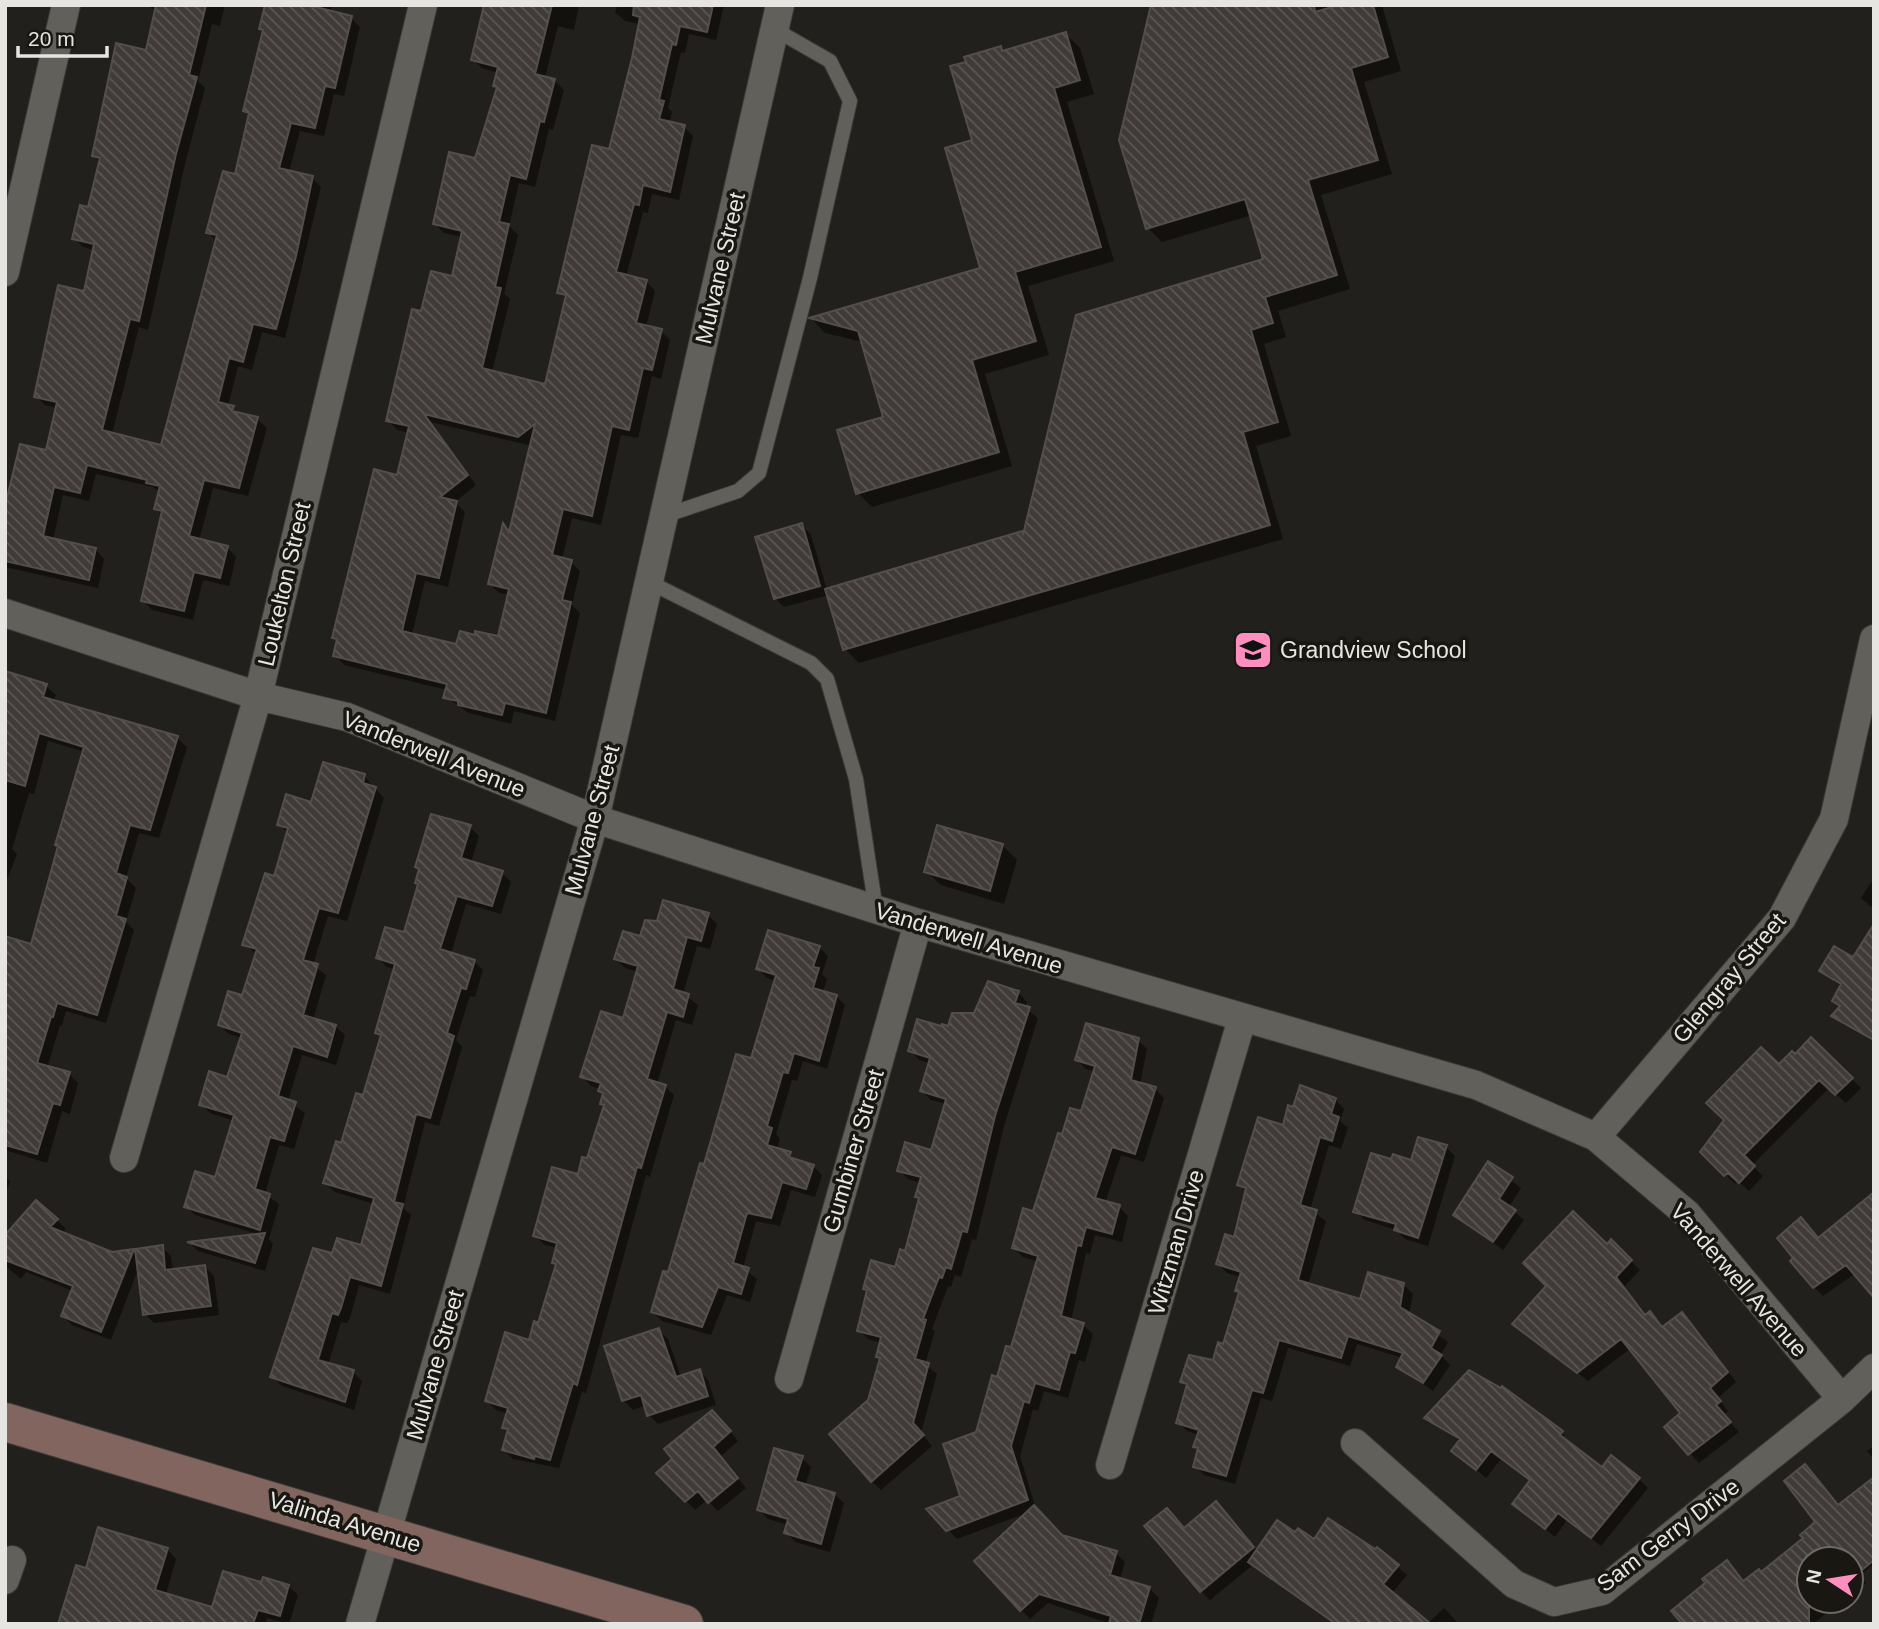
<svg xmlns="http://www.w3.org/2000/svg" width="1879" height="1629" font-family="Arial,sans-serif">
	<defs>
		<pattern id="building-back-hatch" width="6" height="6" patternUnits="userSpaceOnUse" patternTransform="scale(1.75)"><rect width="6" height="6" fill="#403b38"/><path d="M-1 5l2 2M0 0l6 6M5-1l2 2" fill="none" stroke="#5c5754"/></pattern>
	</defs>
	<rect width="100%" height="100%" fill="#22201c"/>
	<!-- shadow -->
	<path fill="#0007" fill-rule="evenodd" d="M146,5H225L220,26L212,24L198,81L205,88L185,164L148,330L139,327L112,434L162,447L217,242L208,233L236,176L250,116L245,111L267,5H332L330,13L351,18L360,27L344,96L334,94L324,136L300,131L289,172L312,178L321,187L285,338L262,332L252,370L238,366L228,406L240,414L257,419L267,428L248,496L213,488L199,541L227,547L236,557L229,586L203,580L193,620L152,610L143,600L163,516L156,509L160,492L153,487L96,474L89,501L63,495L53,540L95,549L104,559L98,588L5,567V516L47,452L57,408L45,405L36,396L85,294L95,250L83,247L74,238L89,209L101,163L94,156L147,52L157,11Z
		M486,5H579L574,30L558,26L545,78L555,81L564,90L553,130L549,129L535,187L519,183L509,226L518,235L504,294L510,299L492,372L546,386L567,300L559,292L610,151L640,24L625,21L615,12L617,5H724L716,40L689,34L685,53L681,52L668,108L672,112L669,123L684,127L693,136L679,200L652,194L648,213L643,212L626,277L646,281L655,291L646,327L661,331L670,340L661,379L652,376L638,438L621,435L601,525L572,518L562,559L571,562L580,571L572,605L580,613L555,721L514,711L511,724L469,713L445,697L447,690L344,665L335,655L338,642L334,638L398,477L409,433L397,430L388,420L422,314L453,278L462,237L444,233L435,224L476,160L498,89L494,85L498,73L482,68L472,59ZM430,422L528,445L533,442L511,533L504,527L490,584L499,593L509,595L499,638L476,637L458,646L412,635L425,581L448,587L465,512L455,502L476,485Z
		M1152,5H1382L1401,71L1364,82L1392,174L1321,195L1350,289L1278,311L1286,337L1264,344L1291,436L1256,446L1283,539L859,663L845,649L829,595L784,607L775,598L802,525L811,535L827,590L1022,533L1025,536L1266,260L1252,215L1162,242L1148,228Z
		M1066,34L1080,48L1094,94L1067,102L1114,261L1028,286L1049,355L985,374L1012,466L872,507L858,493L885,418L863,342L825,333L813,320L982,269L974,141L1000,48L1004,52Z
		M5,673L46,686L56,695L53,702L177,738L187,747L159,838L139,833L126,878L136,888L126,922L134,930L106,1023L66,1011L62,1026L60,1025L47,1068L69,1074L78,1083L70,1114L62,1111L47,1163L5,1150V1023L33,946L85,752L48,741L34,794L29,793L12,849L17,854L5,885Z
		M364,776L384,798L347,921L328,916L313,965L326,975L313,1020L335,1026L345,1035L336,1065L302,1055L288,1101L305,1113L294,1149L279,1145L265,1194L279,1204L269,1239L273,1244L265,1271L198,1251L191,1244L260,1235L195,1215L186,1206L217,1179L234,1121L210,1113L201,1104L228,1079L242,1038L229,1034L220,1025L244,997L257,954L244,944L275,878L288,833L279,824Z
		M470,827L479,836L471,863L502,873L511,882L501,914L466,904L451,954L474,961L483,970L475,997L470,996L456,1040L462,1047L439,1126L425,1122L403,1208L411,1215L390,1294L359,1285L350,1318L347,1323L341,1322L328,1365L353,1372L362,1381L354,1410L282,1386L272,1377L333,1256L362,1247L374,1204L335,1192L325,1183L364,1097L382,1037L377,1032L395,969L387,967L378,958L405,934L419,885L417,883Z
		M939,827L1003,846L1017,860L1004,904L941,885L926,871Z
		M1874,878V909L1861,898Z
		M708,915L717,924L710,949L697,946L683,994L698,1005L692,1025L676,1020L657,1084L665,1086L674,1095L650,1177L646,1175L586,1393L582,1392L559,1468L513,1459L504,1450L509,1432L504,1427L508,1414L496,1410L487,1401L540,1325L557,1266L554,1262L557,1248L545,1245L535,1236L588,1160L605,1106L601,1089L591,1086L582,1076L624,1020L639,972L625,968L616,959L659,923Z
		M819,947L828,956L822,974L827,979L823,992L836,996L845,1005L827,1069L803,1061L797,1081L792,1080L776,1134L780,1139L777,1150L813,1166L822,1175L815,1197L791,1190L780,1226L756,1221L743,1268L757,1279L750,1302L727,1295L711,1335L662,1321L653,1312L669,1274L705,1166L752,1060L776,981L767,978L758,969Z
		M1853,959L1874,1037L1843,1024L1834,1015L1841,1008L1834,1000L1842,987L1821,970Z
		M1018,992L1027,1002L1025,1008L1038,1018L1004,1126L976,1240L972,1239L961,1277L955,1275L951,1287L948,1286L932,1329L935,1331L925,1364L937,1374L921,1433L932,1446L881,1490L872,1481L870,1401L881,1360L878,1356L881,1343L868,1339L859,1330L869,1293L865,1289L896,1269L906,1253L921,1200L917,1196L921,1183L908,1179L899,1170L933,1152L946,1104L931,1100L922,1091L930,1063L919,1060L910,1050Z
		M1138,1040L1147,1049L1140,1084L1155,1089L1164,1098L1144,1162L1121,1155L1105,1203L1119,1207L1128,1216L1122,1242L1095,1235L1090,1254L1086,1253L1071,1321L1083,1325L1093,1334L1085,1362L1079,1360L1068,1398L1044,1391L1038,1411L1033,1409L1020,1456L1036,1509L1062,1537L1116,1553L1125,1562L1120,1579L1149,1588L1159,1598L1151,1624H1111L1048,1603L1030,1619L977,1561L1029,1512L957,1539L929,1510L962,1497L998,1379L1013,1350L1039,1262L1023,1257L1014,1248L1034,1213L1064,1136L1083,1114L1095,1072L1086,1069L1077,1060Z
		M1806,1044L1826,1055L1861,1088L1846,1103L1829,1088L1752,1165L1763,1176L1749,1191L1738,1181L1735,1184L1702,1152L1778,1066Z
		M1335,1099L1344,1109L1340,1121L1348,1128L1341,1149L1329,1145L1310,1210L1326,1221L1308,1285L1361,1301L1404,1285L1413,1294L1409,1314L1448,1342L1441,1355L1450,1365L1433,1391L1398,1367L1403,1358L1357,1344L1350,1366L1288,1348L1272,1401L1261,1398L1235,1484L1204,1475L1195,1466L1199,1451L1195,1447L1199,1435L1187,1431L1178,1422L1188,1388L1182,1382L1214,1362L1224,1346L1240,1293L1237,1290L1241,1277L1227,1273L1218,1264L1235,1239L1247,1193L1239,1185L1284,1127Z
		M1446,1147L1455,1156L1428,1246L1405,1239L1396,1230L1365,1220L1355,1211L1393,1161L1412,1162Z
		M1488,1163L1521,1188L1509,1207L1524,1220L1503,1250L1455,1215Z
		M5,1177L10,1181L5,1197Z
		M57,1220L66,1229L62,1234L111,1253L133,1251L138,1255L162,1247L171,1256L173,1271L205,1267L214,1276L219,1315L154,1323L145,1314L139,1267L111,1340L72,1325L63,1316L73,1291L26,1272L21,1279L5,1266V1238Z
		M1819,1240L1856,1273L1823,1296L1814,1287Z
		M1611,1242L1640,1270L1624,1287L1647,1316L1663,1328L1691,1323L1736,1382L1718,1398L1728,1411L1724,1415L1739,1432L1699,1463L1666,1427L1683,1413L1631,1348L1588,1381L1514,1324Z
		M658,1330L668,1339L681,1377L699,1371L708,1380L716,1405L658,1424L649,1415L646,1405L633,1410L623,1400Z
		M1503,1389L1562,1433L1569,1444L1603,1469L1639,1479L1648,1488L1601,1546L1567,1520L1555,1537L1514,1504L1531,1481L1501,1459L1486,1478L1454,1451L1461,1442L1426,1418Z
		M721,1421L738,1441L720,1457L746,1488L718,1511L707,1500L695,1510L659,1473Z
		M1874,1446V1460L1867,1451Z
		M802,1458L811,1467L805,1486L834,1494L844,1503L830,1552L795,1542L786,1532L788,1525L768,1519L759,1510Z
		M1814,1475L1839,1507L1874,1480V1564L1860,1575L1866,1583L1851,1594V1559H1809V1601H1842L1813,1624H1684L1708,1583L1727,1562L1744,1582L1762,1574L1805,1538L1817,1523Z
		M1225,1512L1257,1551L1295,1535L1314,1542L1375,1552L1377,1549L1407,1575L1392,1593L1428,1623L1444,1608L1459,1624H1337L1253,1565L1210,1600L1201,1591L1185,1530Z
		M167,1549L176,1559L165,1598L152,1624H57L77,1567L87,1570Z
		M263,1584L288,1586L298,1595L289,1624L267,1618L265,1624H192Z"/>
	<!-- building -->
	<path fill="url(#building-back-hatch)" stroke="#534e4b" stroke-width="2" fill-rule="evenodd" d="M156,5H206L189,75L197,77L176,154L139,321L130,319L102,430L161,445L217,235L206,233L215,199L223,171L235,174L249,113L243,111L263,30L259,29L265,5H308L352,16L335,88L325,86L315,128L291,123L279,168L313,176L296,256L276,329L253,324L243,362L229,358L218,402L234,406L232,411L258,417L239,488L204,480L189,536L228,546L220,578L194,572L184,611L141,601L162,511L154,509L160,486L146,483L147,480L87,465L80,493L54,487L43,536L96,548L89,580L5,561V506L20,444L46,450L57,402L34,397L58,285L84,291L94,244L72,239L80,205L88,207L100,158L92,156L116,43L146,50Z
		M484,5H552L535,74L555,79L544,122L540,121L526,179L510,175L499,222L509,224L495,287L501,288L482,368L545,384L566,295L557,293L592,145L609,149L632,58L640,17L633,15L634,5H713L707,32L680,26L676,45L672,44L659,100L664,101L659,119L685,125L670,192L643,185L639,205L634,204L616,272L647,280L636,323L662,329L652,370L643,368L629,430L612,426L592,516L563,509L552,555L572,560L562,600L571,602L546,713L505,703L502,715L458,705V701L443,698L447,684L333,656L337,639L332,638L374,469L397,475L409,426L386,421L412,309L421,311L431,271L452,276L462,231L433,224L449,152L475,158L497,87L493,86L498,67L471,60ZM424,414L518,437L535,424L509,532L503,523L488,584L509,589L498,636L475,631V635L460,631L456,644L402,631L416,573L439,578L457,501L440,497L468,475Z
		M1151,5H1314L1315,12L1339,5H1373L1388,57L1351,68L1378,160L1308,180L1337,275L1265,297L1273,323L1251,330L1278,422L1243,432L1270,525L843,650L825,589L1022,531L1023,535L1076,315L1263,259L1245,199L1146,229L1119,140Z
		M1066,32L1080,80L1054,88L1101,247L1015,272L1036,341L972,360L999,452L856,494L837,430L883,417L858,331L809,318L980,268L945,148L972,140L950,66L966,62L964,57L1001,46L1002,51Z
		M802,523L820,586L774,599L755,537Z
		M5,671L47,684L43,697L178,736L150,830L130,825L116,873L127,877L116,916L126,919L97,1015L57,1003L53,1017H51L37,1063L70,1072L60,1105L53,1103L37,1154L5,1145V936L31,944L58,846L55,845L84,747L39,733L25,786L5,780Z
		M323,762L365,774L363,783L376,787L338,913L319,908L303,960L318,964L303,1015L336,1025L327,1057L293,1046L278,1096L296,1102L284,1141L270,1137L255,1189L270,1194L260,1230L184,1207L195,1171L215,1177L234,1115L199,1105L209,1071L227,1077L242,1033L218,1025L228,991L242,995L257,949L242,945L265,873L274,876L288,828L277,825L286,794L311,802Z
		M431,814L471,825L461,858L503,871L492,906L457,896L440,949L475,960L466,989L461,988L447,1033L454,1036L430,1118L416,1114L394,1202L403,1204L381,1286L350,1277L341,1308L338,1315L332,1313L318,1360L354,1370L345,1402L270,1377L313,1248L332,1253L337,1238L361,1245L374,1198L323,1183L336,1141L341,1143L356,1093L363,1095L381,1035L375,1033L395,964L376,958L385,927L404,932L418,884L415,883L419,869L415,867Z
		M937,825L1003,844L990,891L924,872Z
		M663,900L709,913L701,941L687,937L673,989L689,994L683,1017L667,1012L647,1079L666,1085L641,1168L637,1167L577,1385L573,1383L550,1460L535,1456L534,1459L502,1450L508,1429L502,1428L508,1408L485,1401L505,1332L529,1340L534,1321L538,1323L556,1264L552,1263L557,1243L533,1236L552,1167L578,1174L582,1157L587,1158L604,1105L600,1104L603,1093L598,1091L601,1083L580,1077L601,1011L623,1018L638,966L614,959L623,931L640,936L645,920L657,921Z
		M1874,924V1040L1831,1016L1840,1006L1832,1001L1841,984L1819,971L1834,946L1853,957Z
		M768,930L820,946L813,967L819,968L813,988L837,995L819,1061L794,1053L788,1073L783,1072L767,1126L772,1128L767,1145L791,1152L789,1157L814,1165L806,1189L782,1182L771,1218L747,1213L733,1263L749,1268L741,1294L718,1287L702,1327L651,1312L663,1271L668,1272L700,1163L704,1164L736,1054L751,1058L776,975L756,969Z
		M988,981L1019,991L1015,1003L1030,1007L995,1116L967,1232L962,1231L951,1269L946,1267L942,1278L939,1277L923,1319L926,1320L915,1359L929,1363L913,1423L924,1435L871,1482L829,1434L868,1400L880,1358L876,1357L881,1337L857,1331L867,1290L863,1289L871,1260L895,1267L900,1249L905,1251L919,1198L915,1197L921,1177L897,1171L905,1142L931,1150L946,1099L920,1091L930,1058L908,1051L917,1019L941,1026L942,1024L948,1026L952,1013H974Z
		M1086,1023L1139,1038L1131,1080L1156,1087L1135,1154L1112,1147L1095,1198L1120,1205L1112,1234L1086,1227L1081,1246L1077,1245L1061,1316L1084,1323L1075,1353L1070,1352L1059,1390L1035,1383L1029,1403L1024,1401L1011,1446L1028,1500L946,1531L926,1509L960,1496L943,1444L976,1432L992,1375L997,1377L1006,1346L1011,1347L1038,1256L1012,1248L1023,1208L1033,1211L1058,1133L1062,1134L1070,1108L1081,1111L1095,1066L1075,1060Z
		M1811,1037L1853,1078L1835,1095L1819,1080L1744,1155L1755,1166L1739,1183L1728,1173L1724,1176L1700,1152L1724,1120L1706,1103L1761,1047L1779,1064L1792,1051L1795,1054Z
		M1300,1085L1336,1098L1331,1114L1339,1117L1332,1141L1320,1137L1300,1205L1317,1210L1298,1280L1360,1299L1368,1272L1404,1283L1400,1307L1440,1331L1431,1348L1442,1355L1423,1383L1396,1367L1403,1353L1348,1336L1341,1358L1279,1340L1263,1393L1252,1390L1226,1476L1193,1467L1198,1448L1193,1447L1199,1430L1176,1423L1187,1384L1180,1382L1189,1355L1213,1360L1218,1342L1223,1344L1239,1292L1235,1291L1241,1272L1216,1264L1225,1234L1234,1237L1246,1188L1237,1185L1258,1117L1283,1125L1288,1105L1293,1107Z
		M1418,1137L1447,1145L1418,1238L1394,1230L1396,1224L1353,1212L1371,1153L1391,1159L1393,1154L1411,1160Z
		M1488,1161L1513,1177L1499,1199L1516,1210L1493,1242L1453,1215Z
		M1874,1192V1298L1846,1265L1813,1288L1790,1261L1793,1258L1777,1238L1801,1217L1818,1238Z
		M36,1200L58,1219L50,1227L112,1252L134,1249L101,1332L61,1316L73,1286L5,1260V1235Z
		M1573,1211L1607,1244L1611,1239L1632,1260L1616,1277L1645,1315L1650,1311L1662,1327L1682,1312L1728,1372L1710,1388L1721,1401L1716,1405L1731,1422L1688,1455L1664,1427L1680,1413L1621,1339L1577,1373L1512,1324L1546,1286L1523,1263Z
		M265,1233L255,1263L187,1242Z
		M163,1245L165,1270L205,1265L211,1306L143,1315L135,1249Z
		M659,1328L676,1377L700,1369L708,1396L647,1416L641,1395L622,1401L604,1346Z
		M1469,1370L1501,1388L1502,1386L1563,1431L1560,1435L1602,1467L1611,1455L1640,1478L1591,1538L1558,1513L1545,1529L1512,1504L1530,1480L1491,1451L1476,1470L1451,1451L1460,1439L1424,1418Z
		M712,1410L731,1431L713,1447L738,1478L708,1503L698,1491L685,1502L656,1473L672,1459L664,1449Z
		M774,1448L803,1456L795,1481L835,1493L821,1544L784,1533L788,1519L757,1510Z
		M1805,1464L1838,1505L1874,1477V1560L1851,1579V1559H1809V1624H1682L1671,1611L1705,1583L1702,1579L1727,1560L1743,1581L1759,1569L1761,1572L1803,1538L1800,1535L1815,1522L1784,1481Z
		M1216,1501L1254,1547L1200,1592L1144,1526L1167,1508L1184,1528Z
		M1034,1505L1062,1535L1117,1551L1110,1575L1150,1587L1139,1624H1109L1111,1616L1039,1594L1020,1611L974,1561Z
		M1328,1518L1375,1549L1377,1547L1399,1565L1383,1584L1431,1624H1336L1248,1562L1277,1520L1295,1532L1298,1528L1314,1539Z
		M98,1527L168,1548L155,1590L212,1607L223,1571L261,1582L263,1577L289,1585L280,1616L258,1610L253,1624H58L76,1565L86,1568Z"/>
	<g fill="none" stroke-linecap="round" stroke-linejoin="round">
		<!-- service casing -->
		<g stroke="#3b3a36" stroke-width="16">
			<path id="service" d="M664,516L738,491L759,473L810,278L850,101L830,61L774,29
				M649,582L811,663L827,679L856,779L876,910"/>
		</g>
		<!-- minor casing -->
		<g stroke="#3b3a36" stroke-width="30">
			<path id="minor" d="M5,272L66,5
				M5,613L258,696L347,717L595,819L918,923L1476,1085L1596,1137L1687,1214L1842,1399
				M1596,1137L1782,918L1834,819L1874,639
				M124,1158L258,696L423,5
				M789,1379L918,923
				M1355,1443L1514,1584L1554,1602L1602,1591L1842,1399L1874,1368
				M1110,1465L1242,1019
				M5,1580L12,1560
				M360,1624L595,819L780,5"/>
		</g>
		<!-- secondary casing -->
		<g stroke="#3b3a36" stroke-width="40">
			<path id="secondary" d="M5,1422L684,1624"/>
		</g>
		<!-- service -->
		<use href="#service" stroke="#62605a" stroke-width="14"/>
		<!-- minor -->
		<use href="#minor" stroke="#62605a" stroke-width="28"/>
		<!-- secondary -->
		<use href="#secondary" stroke="#82655e" stroke-width="38"/>
	</g>
	<!-- icons -->
	<defs>
		<g id="school-square" transform="scale(2.0125)"><rect x="-9" y="-9" width="18" height="18" rx="4" fill="#fe8ebd" stroke="#191712"/><path d="M0-5L7-2L0 1L-7-2ZM-4 1L0 2.5L4 1V4Q0 6-4 4Z" fill="#111"/></g>
	</defs>
	<g fill-rule="evenodd">
		<use href="#school-square" x="1253" y="650"/>
	</g>
	<g text-anchor="middle" stroke-width="7" stroke-linejoin="round" paint-order="stroke">
		<!-- street labels -->
		<g font-size="23" fill="#e6e5e2" stroke="#191712">
			<text transform="translate(720 268) rotate(-77)" y="8">Mulvane Street</text>
			<text transform="translate(284 584) rotate(-77)" y="8">Loukelton Street</text>
			<text transform="translate(434 754) rotate(22)" y="8">Vanderwell Avenue</text>
			<text transform="translate(592 820) rotate(-75)" y="8">Mulvane Street</text>
			<text transform="translate(969 938) rotate(17)" y="8">Vanderwell Avenue</text>
			<text transform="translate(1729 978) rotate(-50)" y="8">Glengray Street</text>
			<text transform="translate(853 1151) rotate(-74)" y="8">Gumbiner Street</text>
			<text transform="translate(1176 1242) rotate(-74)" y="8">Witzman Drive</text>
			<text transform="translate(1739 1280) rotate(49)" y="8">Vanderwell Avenue</text>
			<text transform="translate(435 1365) rotate(-74)" y="8">Mulvane Street</text>
			<text transform="translate(345 1522) rotate(17)" y="8">Valinda Avenue</text>
			<text transform="translate(1668 1535) rotate(-37)" y="8">Sam Gerry Drive</text>
		</g>
		<!-- poi labels -->
		<g font-size="23" fill="#e6e5e2" stroke="#191712" text-anchor="start">
			<text x="1280" y="658">Grandview School</text>
		</g>
	</g>
	<!-- border -->
	<rect width="1879" height="1629" fill="none" stroke="#e6e5e2" stroke-width="14"/>
	<!-- north arrow -->
	<g transform="translate(1830 1580) rotate(282)"><circle r="33" fill="#191712" stroke="#6b6965" stroke-width="2"/>
	<path d="M0-5L12 26L0 18L-12 26Z" fill="#fe8ebd"/>
	<text y="-10" font-size="19" font-weight="bold" text-anchor="middle" fill="#e6e5e2">N</text>
	</g>
	<!-- scale -->
	<path d="M18 46v10h89v-10" fill="none" stroke="#e6e5e2" stroke-width="3.5"/>
	<text x="28" y="46" font-size="21" fill="#e6e5e2" stroke="#191712" stroke-width="5" paint-order="stroke">20 m</text>
</svg>
